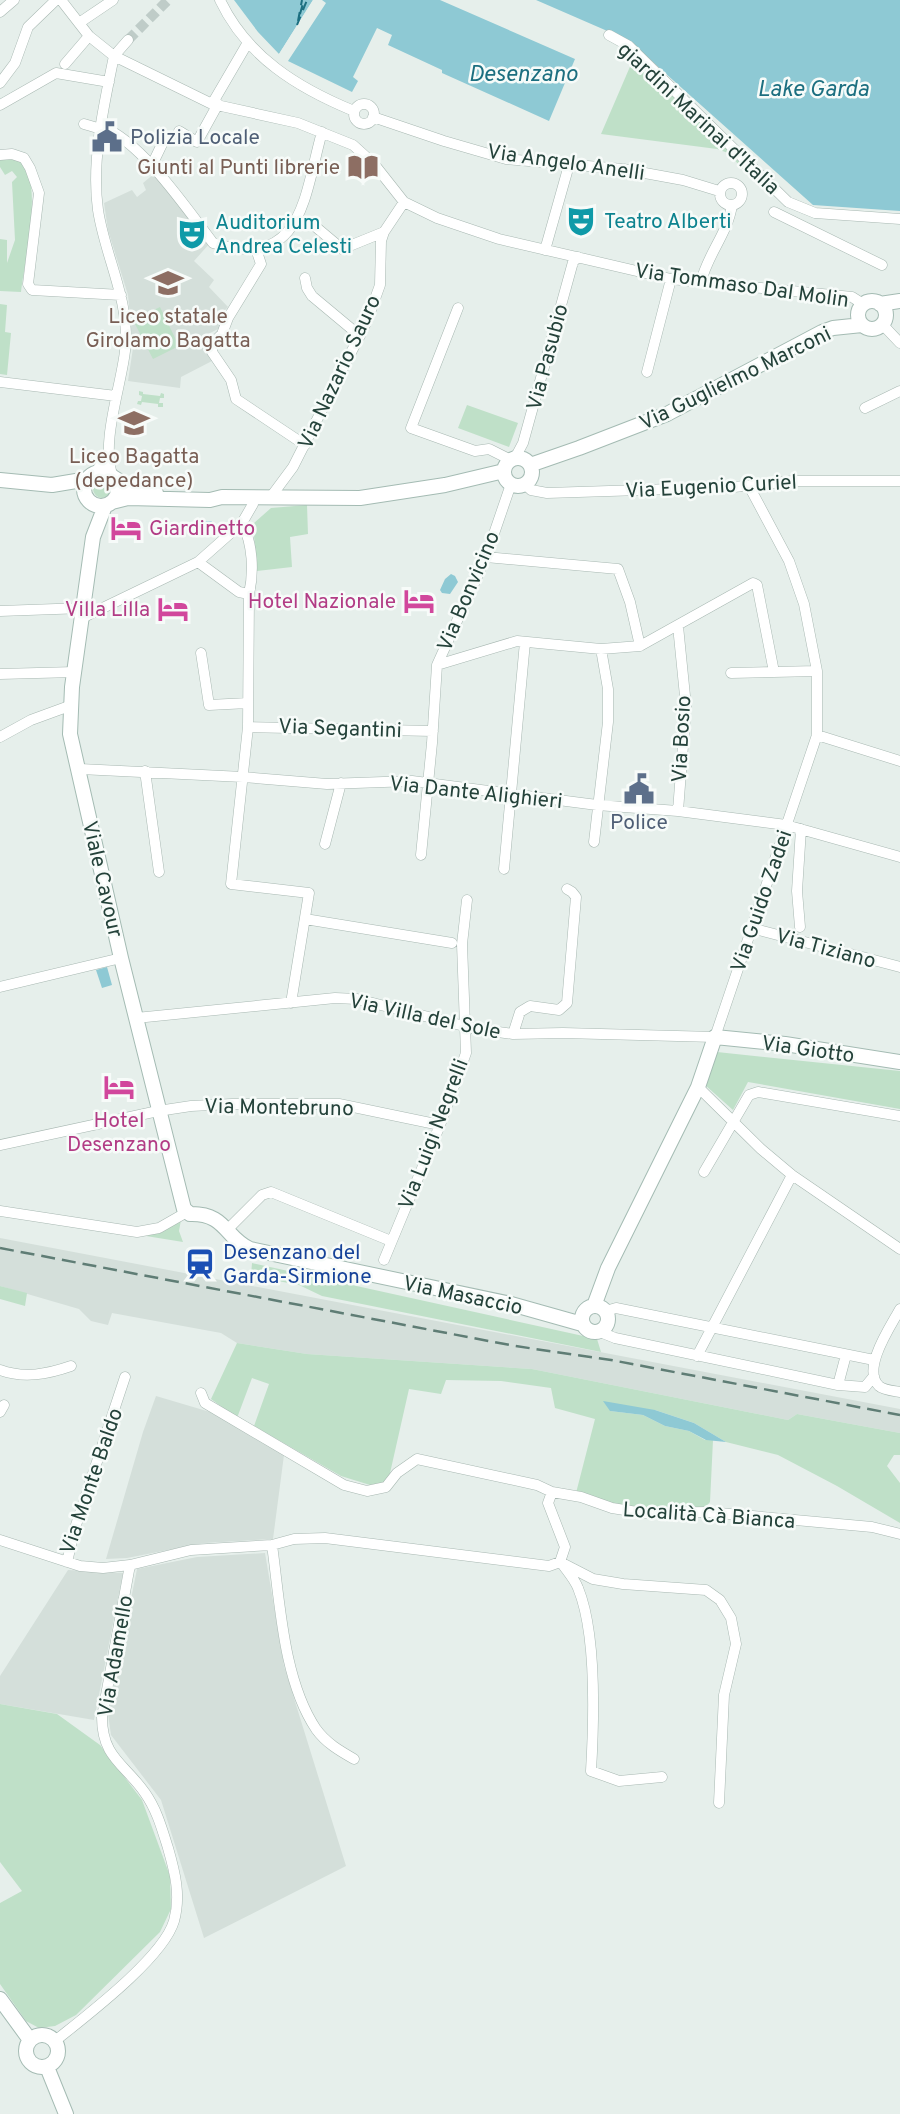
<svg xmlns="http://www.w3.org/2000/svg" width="900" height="2114" font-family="Overpass,sans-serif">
	<rect width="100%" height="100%" fill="#e6efeb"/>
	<!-- built -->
	<path fill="#d4dfda" d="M155,173L210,243L194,261L214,280L209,287L228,307L218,317L222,327L200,338L212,361L181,377L180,388L128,381L133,348L128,295L108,230L104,203L132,190L137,197L146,190L143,183Z
		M0,1238L900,1409V1433L797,1414L788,1420L532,1369L307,1354L237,1343L221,1333L112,1313L108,1325L91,1321L79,1309L0,1286Z
		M156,1396L210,1412L284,1455L273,1539L204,1543L127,1558L106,1559L143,1432Z
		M265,1553L284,1666L346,1866L204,1938L161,1800L111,1735L108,1714L137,1569L197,1557Z
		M68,1570L123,1573L94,1720L0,1704V1676Z"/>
	<!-- green -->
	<path fill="#bfe0c8" d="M632,62L700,119L756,173L751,178L728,153L717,149L601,134Z
		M0,158C7,158 16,158 21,162C44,182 24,263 21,292L0,291V239L7,240V263L15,240L12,182L17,177L12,171L5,175L0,167Z
		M0,304L7,305L5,332L11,333L7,375L0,374Z
		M160,307L179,346L153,359L133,320Z
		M139,391L143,392V394L160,396L161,393L164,394V398H160L159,403H163V407H158V404L142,402L141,405L137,404L138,401H141L142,396L139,395Z
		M467,405L518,423L509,447L458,428Z
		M93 489a9 9 0 1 1 18 0a9 9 0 1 1-18 0Z
		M307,505L308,534L290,537L292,567L257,571L253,524L271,508Z
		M717,1052L900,1071V1109L748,1082L733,1110L705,1085Z
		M181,1220L179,1231L183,1242L146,1236L161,1231Z
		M252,1263L597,1339L601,1352L322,1296L299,1285L251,1276Z
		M0,1286L27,1293L25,1306L0,1299Z
		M237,1343L307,1354L532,1369L788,1420L797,1414L900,1433V1455H894L887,1466L900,1483V1523L837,1486L778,1455L726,1442L694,1423L655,1410L610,1411L643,1415L665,1426L689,1431L705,1440H713L710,1502L704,1509L651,1510L615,1506L576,1493L595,1419L555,1408L551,1388L501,1381L446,1380L441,1394L409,1389L388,1482L370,1485L341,1476L254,1426L269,1384L252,1378L237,1418L211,1399Z
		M0,1704L57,1714L100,1745L142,1800L170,1876L171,1909L160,1932L76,2015L55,2026L39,2028L26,2021L0,1984V1903L22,1891L0,1862Z"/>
	<!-- water -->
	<path fill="#8ec9d4" d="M234,0H313L279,54L258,32Z
		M322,0H440L575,59L549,121L442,73V70L388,45L392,35L377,28L353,77L358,81L352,92L288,61L326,3Z
		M536,0H900V211L813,205L628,40Z
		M197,521H212L211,534H192L198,528Z
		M451,574L455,576L458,582L450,594L442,593L440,590L445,579Z
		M107,967L112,985L102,988L96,970Z
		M603,1401L655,1410L694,1423L726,1442L706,1440L689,1431L665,1426L643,1415L610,1411Z"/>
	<!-- pier -->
	<path fill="#e6efeb" d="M313,0H317L282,57L279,54Z"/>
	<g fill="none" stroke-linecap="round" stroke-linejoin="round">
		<!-- ferry -->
		<path stroke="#1c6f80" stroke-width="2" stroke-dasharray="9 7" stroke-linecap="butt" d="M300,14L304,0
			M298,21L302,0
			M297,25L307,0"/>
		<!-- street-tunnel -->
		<path stroke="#bfccc8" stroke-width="10" stroke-dasharray="10 5" stroke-linecap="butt" d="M128,40L168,0
			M301,220L317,228"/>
		<!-- street casing -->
		<g stroke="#a8b8b2" stroke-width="11">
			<path id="street" d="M61,0L89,36L114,56L212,104L298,123L353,145L374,164L404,202L437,218L499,239L671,279L852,297L863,304
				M220,0C247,57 298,88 354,111
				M0,12L14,0
				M79,23L113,0
				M609,35L629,46L788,202L815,213L900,219
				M114,56L128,40
				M65,64L89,36
				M0,83L15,63L28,27L56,0
				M354 114a10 10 0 1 1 20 0a10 10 0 1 1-20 0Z
				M212,104L247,44
				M0,105L56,73L109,82
				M373,117L444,141L506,159L623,169L683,180L719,191
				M84,124L101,129
				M102,127C141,141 187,209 213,243C303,271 304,196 322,132
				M179,131L197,142L218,104
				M0,155L12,154L24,158L30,168L39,193L28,284L32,290L121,295
				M152,165L164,140
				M720 194a11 11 0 1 1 22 0a11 11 0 1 1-22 0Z
				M774,212L882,265
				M317,228L342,249L384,232
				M256,249L261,264L228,318L222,334L212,344V352L231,380L236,399L305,445
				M545,250L569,165
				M305,278L307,288L312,296L360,336
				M701,282C707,255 728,233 732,205
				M458,308L411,428L475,451L489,449L511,460
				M882,324L900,343
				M647,372L671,279
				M0,382L116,396
				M865,408L900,391
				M515,458L523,443L573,262L578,257
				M93,475L108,456
				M113,477C100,444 121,387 125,351C131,302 105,257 98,210C91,160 104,105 114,56
				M525,484L531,490L547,493L734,487L793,481H900
				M270,498L293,467L367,321L380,285L381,241L384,232L404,202
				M242,523C253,544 254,572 249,594L248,727L231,884L309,893L291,1003
				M486,557L618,569L630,602L640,646
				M198,562L239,592L249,594
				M0,611L84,608
				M82,618L198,562L242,523L253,504
				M678,626L686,706L678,811
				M201,653L209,705L248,703
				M437,665L517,641L601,649L640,646L753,583L757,585L774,672
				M731,673L817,671
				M0,674L75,672
				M248,727L433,731
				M817,735L900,761
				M0,737L31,720L72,705
				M80,769L243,777L327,784L412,781L597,805L678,811L786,825L900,857
				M145,771L159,872
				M594,842L608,722V689L601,649
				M325,844L341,783
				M421,855L432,743L437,665L486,557L511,484
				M504,869L525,642
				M305,919L452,943
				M800,927L797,891L801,829
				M751,928L900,967
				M0,987L121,958
				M136,1018L335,998L357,999L476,1029L513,1034L563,1033L715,1037L817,735V671L804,604L789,561L749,486
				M513,1034L520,1012L530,1006L559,1010L567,1003L576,897L572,892L567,889
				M698,1087L761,1149L792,1175L900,1249
				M0,1145L158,1111L191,1106L232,1104H339L440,1125
				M704,1172L749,1095L758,1092L900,1116
				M0,1211L137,1232L159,1228L187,1212
				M228,1229L262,1195L271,1192L391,1241
				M384,1260L440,1125L466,1053L462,944L467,900
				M900,1309C891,1326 861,1369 879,1386C883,1390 894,1391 900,1392
				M606,1311L616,1308L874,1360
				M600,1332L615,1338L838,1385L865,1387L874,1376
				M697,1356L792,1175
				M0,1370C24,1379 48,1374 71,1366
				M838,1385L846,1355
				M201,1393L205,1403L344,1485L367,1491L386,1487L397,1473L417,1459L537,1485L552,1492
				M0,1412L4,1405
				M0,1540L80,1566L103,1568L130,1565L191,1550L272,1545L294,1539L325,1538L549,1566L560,1562L593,1579L623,1584L706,1590L720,1600L731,1618L736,1644L724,1695L719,1803
				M272,1545C280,1602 283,1680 316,1729C326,1743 340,1751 354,1759
				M67,1562L75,1528L125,1377
				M560,1562L565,1547L548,1503L552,1492L581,1497L612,1508L643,1513L708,1512L872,1527L900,1534
				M563,1565C568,1572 575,1580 578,1588C597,1634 594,1720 591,1771L619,1781L662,1777
				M55,2041C86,2016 163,1958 174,1921C181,1896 175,1872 168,1848C162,1829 157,1810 145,1793C125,1764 102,1758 102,1717L130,1565"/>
		</g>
		<!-- secondary casing -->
		<g stroke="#a4bbb3" stroke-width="16">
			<path id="secondary" d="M858 315a14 14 0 1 1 28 0a14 14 0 1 1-28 0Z
				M880,304L900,301
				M504 472a14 14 0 1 1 28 0a14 14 0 1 1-28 0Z
				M530,465L579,448L667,414L822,332L833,328L862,325
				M84 489a17 17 0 1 1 34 0a17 17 0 1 1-34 0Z
				M113,477L126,485L156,493
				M0,480L52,485L88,479
				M112,502L128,498L210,500L222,497L360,498L445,485L504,471
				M105,506L93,537L72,687L70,734L121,958L184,1209L190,1214C226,1213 225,1238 250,1249L511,1304L582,1324
				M582 1319a13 13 0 1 1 26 0a13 13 0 1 1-26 0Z
				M594,1306L608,1268L698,1087L715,1037L785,1044L900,1062
				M0,1999L30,2040
				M26 2051a16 16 0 1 1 32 0a16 16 0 1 1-32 0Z
				M47,2067L66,2114"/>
		</g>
		<!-- street -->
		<use href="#street" stroke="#fff" stroke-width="10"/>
		<!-- secondary -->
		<use href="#secondary" stroke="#fff" stroke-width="14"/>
		<!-- rail -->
		<path stroke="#5f7d75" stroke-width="2.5" stroke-dasharray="14 7" stroke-linecap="butt" d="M0,1248L515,1346L611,1360L900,1415"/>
	</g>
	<!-- icons -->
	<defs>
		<g id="civic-bare" transform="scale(2.415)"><path d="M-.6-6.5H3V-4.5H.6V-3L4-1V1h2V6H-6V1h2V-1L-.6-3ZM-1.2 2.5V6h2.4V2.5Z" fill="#5c6f8a" stroke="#f7fbf9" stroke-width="2.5" paint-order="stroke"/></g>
		<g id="library-bare" transform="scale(2.415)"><path d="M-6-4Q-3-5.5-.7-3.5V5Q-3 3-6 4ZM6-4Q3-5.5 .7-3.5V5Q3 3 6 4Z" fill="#8d6e63" stroke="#f7fbf9" stroke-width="2.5" paint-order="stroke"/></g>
		<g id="theatre-bare" transform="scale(2.415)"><path d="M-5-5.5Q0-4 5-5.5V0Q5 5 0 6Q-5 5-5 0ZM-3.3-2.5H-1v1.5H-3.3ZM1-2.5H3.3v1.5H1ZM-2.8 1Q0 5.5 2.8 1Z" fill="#0f9aa8" stroke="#f7fbf9" stroke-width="2.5" paint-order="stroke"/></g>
		<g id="school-bare" transform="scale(2.415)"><path d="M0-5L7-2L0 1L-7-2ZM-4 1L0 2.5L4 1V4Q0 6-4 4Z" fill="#8d6e63" stroke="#f7fbf9" stroke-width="2.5" paint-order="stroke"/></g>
		<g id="hotel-bare" transform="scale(2.415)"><path d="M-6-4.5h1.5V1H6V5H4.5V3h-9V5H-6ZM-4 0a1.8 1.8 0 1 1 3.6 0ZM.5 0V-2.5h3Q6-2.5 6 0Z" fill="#d1479c" stroke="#f7fbf9" stroke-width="2.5" paint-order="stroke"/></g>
		<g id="station-bare" transform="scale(2.415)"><path d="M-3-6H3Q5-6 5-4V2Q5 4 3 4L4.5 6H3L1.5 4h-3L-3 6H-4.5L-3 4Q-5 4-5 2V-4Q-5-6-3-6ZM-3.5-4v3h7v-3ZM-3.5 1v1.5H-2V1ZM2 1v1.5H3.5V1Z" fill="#1a4fb4" stroke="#f7fbf9" stroke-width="2.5" paint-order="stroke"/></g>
	</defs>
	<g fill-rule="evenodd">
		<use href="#civic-bare" x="107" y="137"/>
		<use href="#library-bare" x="363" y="167"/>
		<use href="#theatre-bare" x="581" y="221"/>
		<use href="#theatre-bare" x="192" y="234"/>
		<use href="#school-bare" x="168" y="283"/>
		<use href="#school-bare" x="134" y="423"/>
		<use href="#hotel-bare" x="126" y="528"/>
		<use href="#hotel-bare" x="419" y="601"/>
		<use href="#hotel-bare" x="173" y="609"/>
		<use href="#civic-bare" x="639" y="789"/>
		<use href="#hotel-bare" x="119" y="1087"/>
		<use href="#station-bare" x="200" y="1264"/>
	</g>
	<g text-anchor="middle" stroke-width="5" stroke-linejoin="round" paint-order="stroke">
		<!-- street labels -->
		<g font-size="21" fill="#24423a" stroke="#f7fbf9">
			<text transform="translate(699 118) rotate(43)" y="7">giardini Marinai d'Italia</text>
			<text transform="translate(566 162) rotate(8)" y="7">Via Angelo Anelli</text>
			<text transform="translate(742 285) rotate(8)" y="7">Via Tommaso Dal Molin</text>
			<text transform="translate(547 357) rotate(-75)" y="7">Via Pasubio</text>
			<text transform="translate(339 372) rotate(-65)" y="7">Via Nazario Sauro</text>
			<text transform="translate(735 378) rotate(-26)" y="7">Via Guglielmo Marconi</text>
			<text transform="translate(711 486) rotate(-3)" y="7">Via Eugenio Curiel</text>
			<text transform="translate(468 591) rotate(-67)" y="7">Via Bonvicino</text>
			<text transform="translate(340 728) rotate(2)" y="7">Via Segantini</text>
			<text transform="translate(681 739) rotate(-87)" y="7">Via Bosio</text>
			<text transform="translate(476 792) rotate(6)" y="7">Via Dante Alighieri</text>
			<text transform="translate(103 879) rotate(77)" y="7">Viale Cavour</text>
			<text transform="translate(761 901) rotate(-71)" y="7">Via Guido Zadei</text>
			<text transform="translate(826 948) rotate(15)" y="7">Via Tiziano</text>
			<text transform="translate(425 1016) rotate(12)" y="7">Via Villa del Sole</text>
			<text transform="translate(808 1049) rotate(8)" y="7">Via Giotto</text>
			<text transform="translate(279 1107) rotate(1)" y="7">Via Montebruno</text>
			<text transform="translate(433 1134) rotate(-69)" y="7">Via Luigi Negrelli</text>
			<text transform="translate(463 1295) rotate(12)" y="7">Via Masaccio</text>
			<text transform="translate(91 1481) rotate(-71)" y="7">Via Monte Baldo</text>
			<text transform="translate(709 1515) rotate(4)" y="7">Località Cà Bianca</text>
			<text transform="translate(115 1656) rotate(-80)" y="7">Via Adamello</text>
		</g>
		<!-- service labels -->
		<g font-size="21" fill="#4e5e75" stroke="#f7fbf9" text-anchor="start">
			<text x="130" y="144">Polizia Locale</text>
			<text x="639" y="829" text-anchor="middle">Police</text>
		</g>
		<!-- education labels -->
		<g font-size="21" fill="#785e54" stroke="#f7fbf9">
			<text x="340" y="174" text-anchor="end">Giunti al Punti librerie</text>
			<text x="168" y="323">Liceo statale<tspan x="168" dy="24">Girolamo Bagatta</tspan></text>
			<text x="134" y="463">Liceo Bagatta<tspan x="134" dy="24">(depedance)</tspan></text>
		</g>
		<!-- culture labels -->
		<g font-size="21" fill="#0d838f" stroke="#f7fbf9" text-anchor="start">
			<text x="604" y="228">Teatro Alberti</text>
			<text x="215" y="229">Auditorium<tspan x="215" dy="24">Andrea Celesti</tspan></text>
		</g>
		<!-- hotel labels -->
		<g font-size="21" fill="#b23c85" stroke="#f7fbf9" text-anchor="end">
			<text x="149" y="535" text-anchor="start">Giardinetto</text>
			<text x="396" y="608">Hotel Nazionale</text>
			<text x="150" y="616">Villa Lilla</text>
			<text x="119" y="1127" text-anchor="middle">Hotel<tspan x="119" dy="24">Desenzano</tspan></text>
		</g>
		<!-- transit labels -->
		<g font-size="21" fill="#164399" stroke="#f7fbf9" text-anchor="start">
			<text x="223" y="1259">Desenzano del<tspan x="223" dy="24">Garda-Sirmione</tspan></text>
		</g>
		<!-- water labels -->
		<g font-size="23" font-style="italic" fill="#1c6f80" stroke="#f7fbf9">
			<text x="523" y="81">Desenzano</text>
			<text x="813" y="96">Lake Garda</text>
		</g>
	</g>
</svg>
